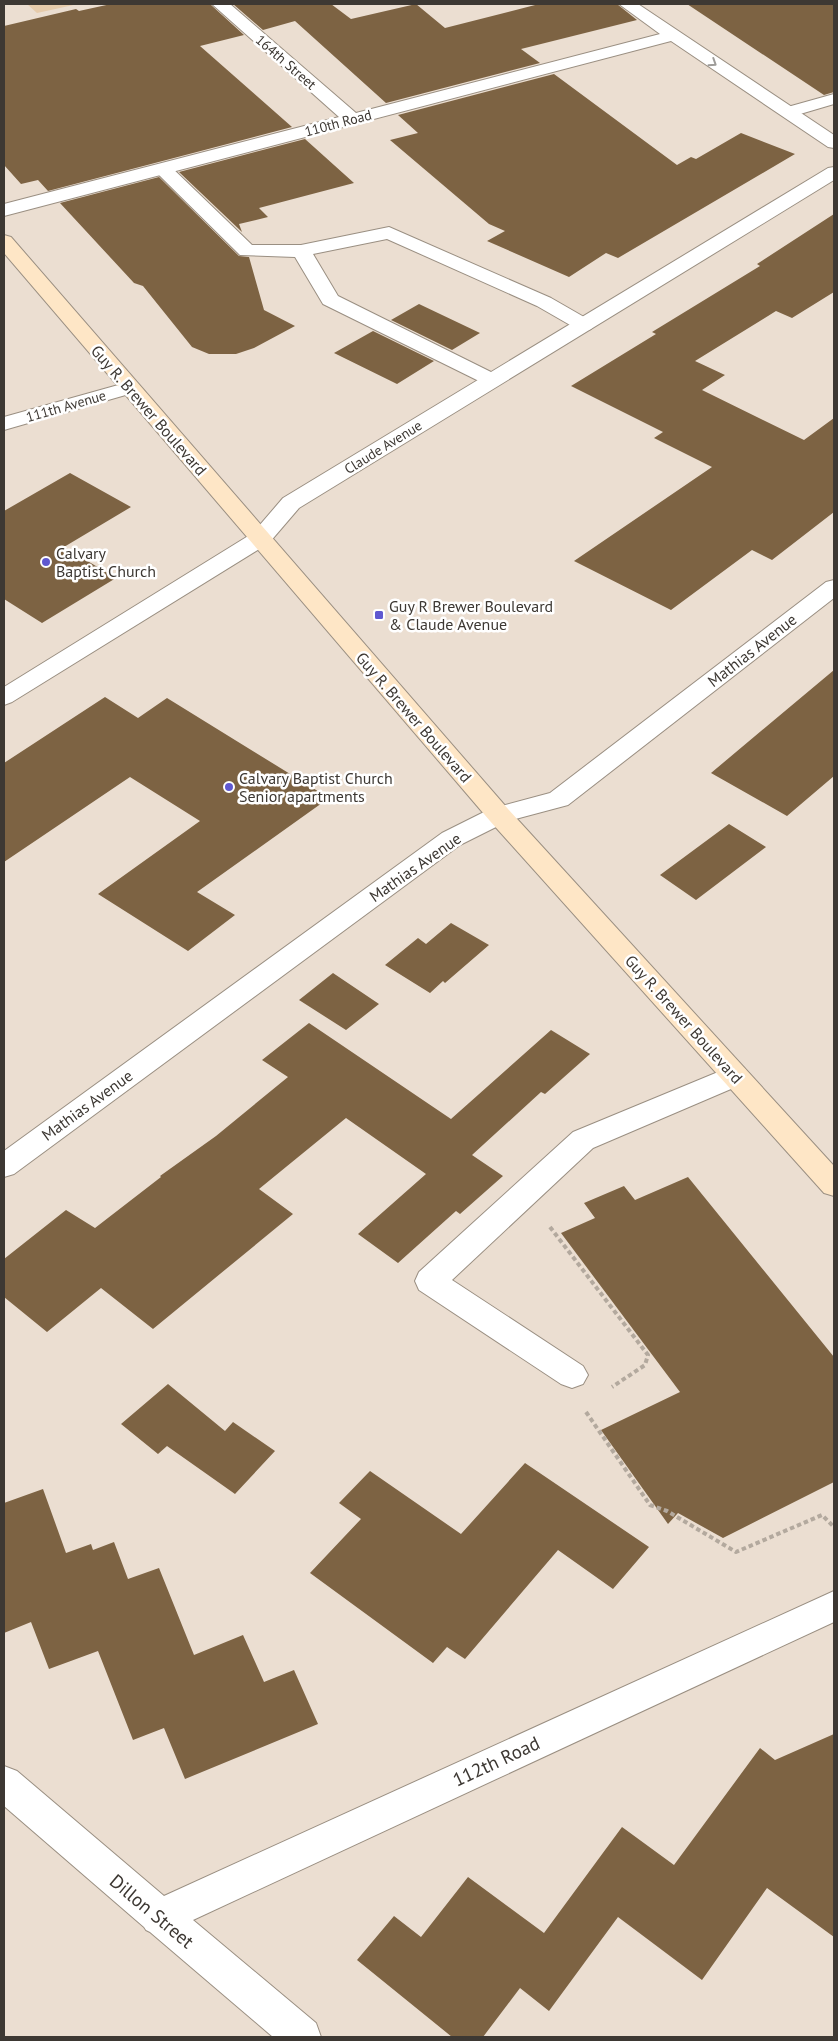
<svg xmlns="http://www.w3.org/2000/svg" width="838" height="2041" font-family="'PT Sans',sans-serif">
	<rect width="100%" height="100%" fill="#ebded1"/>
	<!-- green -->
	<path fill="#e6cbab" d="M27,4H78L37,13Z"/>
	<!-- building -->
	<path fill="#7d6343" d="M111,4H210L244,35L200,46L292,127L48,191L38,180L21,184L4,165V26L76,9L79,11Z
		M233,4H331L351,19L416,4L445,28L539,4H617L637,20L521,49L540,63L386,103L295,21L263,30Z
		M687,4H834V92L824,95Z
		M554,74L677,165L691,157L696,159L741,133L795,154L618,258L606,253L569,277L487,241L505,231L489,224L390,140L418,133L398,115Z
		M305,139L354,183L259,208L268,217L239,224L242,232L179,172Z
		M159,177L239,256L249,257L264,310L295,326L254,348L236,354H209L192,347L143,286L134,283L60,203Z
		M834,214V292L792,318L776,311L695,361L725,375L702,390L804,440L834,418V512L772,560L752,550L671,610L574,561L712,467L654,438L663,432L571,386L656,334L652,332L760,266L757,264Z
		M419,304L480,333L452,350L391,320Z
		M373,331L434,361L397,384L334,353Z
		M70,473L131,507L64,547L116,578L42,623L4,599V511Z
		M834,670V776L787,816L711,773Z
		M105,697L138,718L167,698L329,798L197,892L235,915L188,951L98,894L200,821L130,777L4,862V763Z
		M729,824L766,847L696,900L660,875Z
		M451,923L489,945L445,983L443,981L430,993L385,965L418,938L426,944Z
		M333,973L379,1004L346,1030L299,1000Z
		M309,1023L451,1119L551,1030L590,1054L545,1094L541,1092L472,1155L503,1176L460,1214L456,1211L398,1263L358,1234L426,1174L346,1118L259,1189L293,1214L153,1329L101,1288L47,1332L4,1297V1259L66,1210L95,1228L161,1177L160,1176L216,1136L288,1077L262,1060Z
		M688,1177L834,1357V1482L723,1538L678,1513L668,1524L601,1430L680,1392L561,1233L595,1218L584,1203L624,1186L635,1200Z
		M168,1384L225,1431L233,1422L275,1451L235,1494L167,1446L158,1454L121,1424Z
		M525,1463L649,1547L613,1589L558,1550L465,1659L447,1647L433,1663L310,1573L361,1519L339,1503L370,1471L461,1534Z
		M43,1489L66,1553L91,1544L93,1550L114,1542L128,1579L159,1568L194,1655L243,1635L264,1682L294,1670L318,1724L185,1779L164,1728L133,1740L98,1651L49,1669L31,1622L4,1633V1503Z
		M834,1734V1937L767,1888L702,1980L618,1917L549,2011L520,1988L483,2037H452L357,1960L394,1916L421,1937L468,1877L544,1933L622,1827L674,1865L760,1748L775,1760Z"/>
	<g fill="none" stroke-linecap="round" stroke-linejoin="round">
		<!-- service casing -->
		<g stroke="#9a8f82" stroke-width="2">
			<path id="service" d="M834,94V104L790,117L784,116L781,112L784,108Z
				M163,164L169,165L252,245H301L389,227L551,298L591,321L594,325L591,329L584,331L577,329L537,306L387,239L313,254L338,296L499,376L502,380L499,384L492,386L485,384L323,304L295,257L240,255L157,173L154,169L157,165Z
				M735,1065L745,1069L749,1076L745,1083L593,1148L452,1280L583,1366L588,1375L583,1384L572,1388L561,1384L419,1290L415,1281L419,1272L573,1132Z"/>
		</g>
		<!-- minor casing -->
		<g stroke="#9a8f82" stroke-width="2">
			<path id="minor" d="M212,4H230L356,113L660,34L619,4H638L834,135V148L828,147L671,41L4,216V204L339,117Z
				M834,167V180L299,508L269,543L12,702L4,705V687L253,533L283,498L828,168Z
				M129,382L136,384L139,388L136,392L4,430V417Z
				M834,580V598L568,805L508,821L460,845L14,1174L4,1177V1151L442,833L490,809L550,793L826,582Z
				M834,1591V1622L193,1920L316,2023L321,2037H273L150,1932L146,1930L144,1927L4,1806V1766L17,1771L164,1896Z"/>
		</g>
		<!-- secondary casing -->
		<g stroke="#9a8f82" stroke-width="2">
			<path id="secondary" d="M4,235L11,237L508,809L834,1166V1196L824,1193L490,821L4,253Z"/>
		</g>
		<!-- path -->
		<path stroke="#b3a99e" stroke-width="4" stroke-dasharray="4.5 3" stroke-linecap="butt" d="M550,1227L648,1355L645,1365L612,1387
			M586,1412L650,1505L667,1511L736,1552L822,1515L834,1527"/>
		<!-- service -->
		<use href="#service" fill="#fff" fill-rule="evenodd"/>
		<!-- minor -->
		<use href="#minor" fill="#fff" fill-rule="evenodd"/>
		<!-- secondary -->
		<use href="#secondary" fill="#fee6c6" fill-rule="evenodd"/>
	</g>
	<!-- one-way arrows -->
	<defs><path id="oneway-chevron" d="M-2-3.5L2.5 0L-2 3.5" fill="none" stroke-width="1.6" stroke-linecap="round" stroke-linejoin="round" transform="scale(1.25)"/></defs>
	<use stroke="#9e9c99" href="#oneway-chevron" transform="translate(713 63) rotate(33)"/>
	<!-- markers -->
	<g fill="#5f58d0" stroke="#fff" stroke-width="2">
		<circle cx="46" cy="562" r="5"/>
		<rect x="374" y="610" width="10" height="10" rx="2.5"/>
		<circle cx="229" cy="787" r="5"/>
	</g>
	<g text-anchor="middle" stroke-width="5" stroke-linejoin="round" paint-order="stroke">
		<!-- far-street labels -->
		<g font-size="14" fill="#3d3833" stroke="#fff">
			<text transform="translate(286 62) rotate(41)" y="5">164th Street</text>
			<text transform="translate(338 123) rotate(-15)" y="5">110th Road</text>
			<text transform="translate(66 406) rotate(-16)" y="5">111th Avenue</text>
			<text transform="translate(383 447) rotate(-32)" y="5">Claude Avenue</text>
		</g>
		<!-- street labels -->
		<g font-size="16" fill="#3d3833" stroke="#fff">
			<text transform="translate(149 410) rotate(49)" y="6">Guy R. Brewer Boulevard</text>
			<text transform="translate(752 650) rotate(-38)" y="6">Mathias Avenue</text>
			<text transform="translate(414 717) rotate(49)" y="6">Guy R. Brewer Boulevard</text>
			<text transform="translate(415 867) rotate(-35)" y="6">Mathias Avenue</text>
			<text transform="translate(684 1019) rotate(48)" y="6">Guy R. Brewer Boulevard</text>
			<text transform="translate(87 1105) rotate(-36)" y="6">Mathias Avenue</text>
		</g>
		<!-- poi labels -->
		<g font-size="16" fill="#3d3833" stroke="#fff" text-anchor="start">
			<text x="56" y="559">Calvary<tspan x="56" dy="18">Baptist Church</tspan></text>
			<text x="389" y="612">Guy R Brewer Boulevard<tspan x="389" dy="18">&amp; Claude Avenue</tspan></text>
			<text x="239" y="784">Calvary Baptist Church<tspan x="239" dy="18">Senior apartments</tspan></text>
		</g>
		<!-- near-street labels -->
		<g font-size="19" fill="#3d3833" stroke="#fff">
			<text transform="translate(496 1761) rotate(-25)" y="7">112th Road</text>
			<text transform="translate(152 1911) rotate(40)" y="7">Dillon Street</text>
		</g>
	</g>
	<!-- border -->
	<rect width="838" height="2041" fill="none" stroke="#3d3833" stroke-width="10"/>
</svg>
